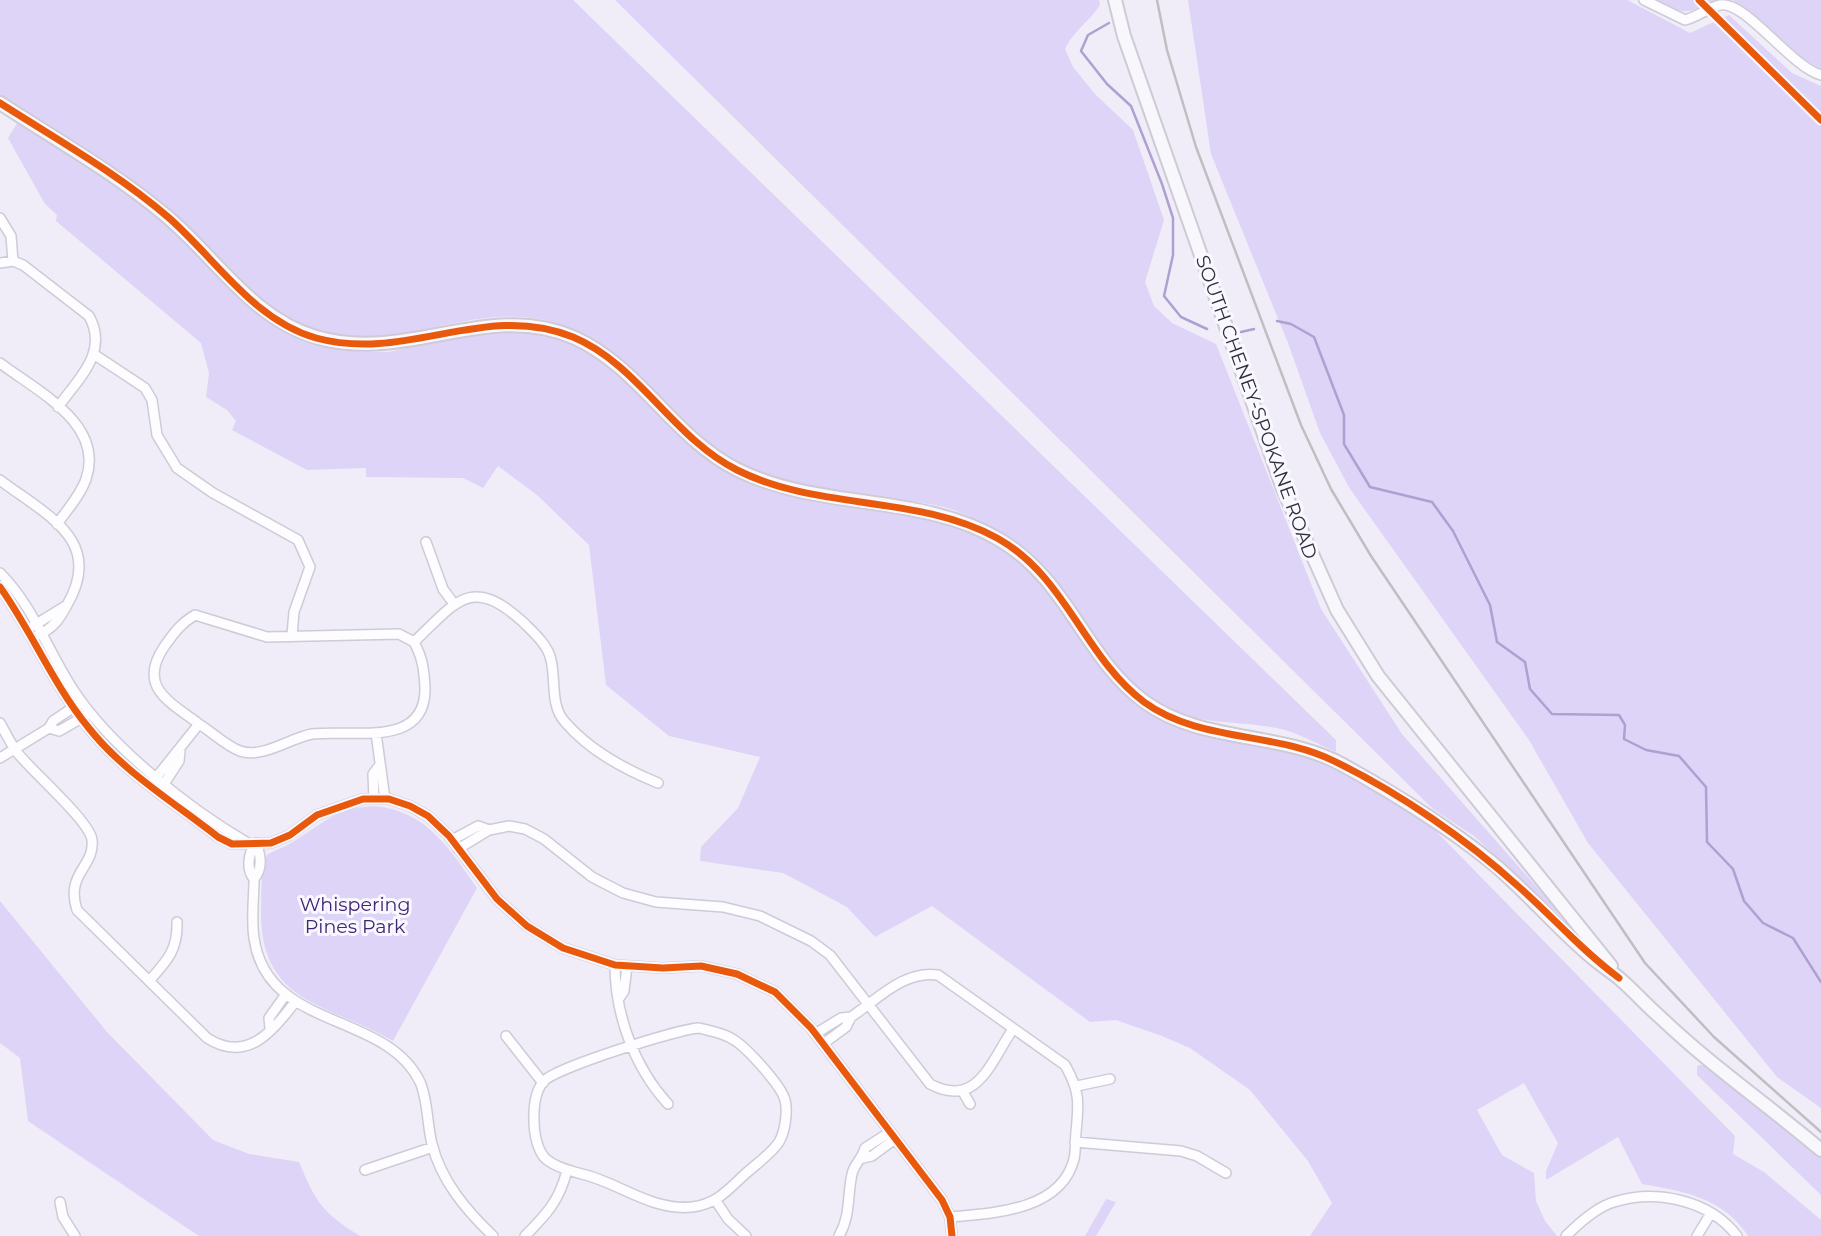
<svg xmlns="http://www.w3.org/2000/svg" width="1821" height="1236" font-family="Montserrat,sans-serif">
	<rect width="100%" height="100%" fill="#f0edf8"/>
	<!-- green -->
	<path fill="#ddd4f7" d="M0,0H573L1336,740V752C1319,745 1302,735 1285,730C1240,718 1188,729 1149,698C1089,650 1068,567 997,531C982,523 964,513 947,508C883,492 807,499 747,468C679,434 640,358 569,328C485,293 416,350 329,335C262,322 222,250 170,211C116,169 57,134 0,97Z
		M615,0H1099L1100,5C1089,22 1074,30 1065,49L1073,67L1095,94L1133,130L1164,220L1145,282L1154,306L1172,323L1216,344L1321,609L1402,734L1571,926L1474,836L1433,809Z
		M1188,0H1627L1690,33L1729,15L1792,73L1821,86V1108L1777,1077L1588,843L1529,740L1350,489L1320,433L1288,343L1211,154Z
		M1657,0H1715C1688,15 1684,15 1657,0Z
		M1733,0H1821V69L1804,59Z
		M19,120L163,220L268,321L307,341L346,351L388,352L509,327L545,332L599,357L691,447L724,469L762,486L807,499L945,519L987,537L1027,565L1145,708L1283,744L1351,774L1431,826L1735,1136L1733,1154L1764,1172L1821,1220V1236H1748C1724,1198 1683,1191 1642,1184L1618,1137L1546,1180V1171L1558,1143L1524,1083L1477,1110L1502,1155L1534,1173L1536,1201L1545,1221L1557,1236H1310L1332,1203L1308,1161L1250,1090L1190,1048L1162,1036L1116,1020L1090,1022L932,906L875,937L847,907L783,873L700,861L701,847L738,808L760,757L669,736L606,685L589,545L537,495L498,466L483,488L463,478L366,477V468L307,470L232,430L236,421L227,410L206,397L209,373L201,343L56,221L57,215L45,204L8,138Z
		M374,806C427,811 449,848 477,888L393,1041C328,1003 259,1005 261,908C262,891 260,870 267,855C274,850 284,848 291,843C323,824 335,808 374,806Z
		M0,901L107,1032L213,1140L249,1154L299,1162C316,1203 323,1213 360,1236H199L28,1121L20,1058L0,1043Z
		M1704,1064L1821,1158V1195L1697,1075V1066Z
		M1106,1199L1116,1202L1096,1236H1085Z"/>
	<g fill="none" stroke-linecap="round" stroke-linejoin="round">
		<!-- stream -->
		<path stroke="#aea1d2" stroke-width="2.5" d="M1109,23L1088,35L1081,51L1107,84L1131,106L1162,184L1173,218V255L1164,296L1181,317L1207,329
			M1277,321L1291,324L1314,337L1344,415V444L1370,487L1432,502L1453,531L1490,605L1497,642L1525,662L1530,689L1552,714L1619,715L1625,725L1624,739L1646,750L1679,756L1706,787L1707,842L1733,869L1744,901L1763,923L1793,938L1821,982
			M1241,332L1254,329"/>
		<!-- street casing -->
		<g stroke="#cecbd6" stroke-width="12">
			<path id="street" d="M1644,0L1685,20C1697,17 1710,7 1720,5C1745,0 1790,66 1821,75
				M0,218L11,236L13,261
				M0,263L13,261L23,265L89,316C109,352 79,378 58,407
				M95,355L145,388L152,400L157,435L177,468L213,493L298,540L310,567L294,612L292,635
				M0,363C37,391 105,424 86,479C80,496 67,510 57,524
				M0,480C46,515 105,540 67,605C60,618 54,628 38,635
				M426,542L443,589L454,604
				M0,573C34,607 48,652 74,691C111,747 188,808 246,842
				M0,587C32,632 53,684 88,727C122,771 175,803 218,837L232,844L271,843L290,835L317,815L363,799H389L410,806L428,816L449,836L497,899L527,926L563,948L615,965L663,968L701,966L737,974L775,992L811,1028L942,1200L950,1217L952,1236
				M33,626L67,605
				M414,642C457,601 471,575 523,622C534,633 548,645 551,660C556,680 550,706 565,722C590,751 624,769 658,783
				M0,723C5,732 10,742 16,751C30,770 90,821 92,840C95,867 65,873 77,910L207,1038C246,1063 272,1033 295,1002
				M199,724C212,732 226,746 240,751C262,759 290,738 312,734C352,729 426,749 425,688C424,670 423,659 414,642
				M49,728L59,731L85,716
				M376,733L385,799
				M0,758L49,728L53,721L77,705
				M151,784L199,724C170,702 137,687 164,647C174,633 180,624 195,615L267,637L399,634L414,642
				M162,787L179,761L180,751
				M374,799L373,774L379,766
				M452,840L478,826L489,830L509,826L525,829L544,839L592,877L623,893L656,902L723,907L760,916L811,941L830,955L930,1084C977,1109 990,1063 1013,1029
				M256,843C248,853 246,869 254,879C254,898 251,919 254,938C267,1031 386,1011 420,1082C428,1100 427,1125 432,1144C441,1181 467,1211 493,1236
				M458,849L489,830
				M254,879C263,868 261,856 256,843
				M615,965C615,1014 634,1067 668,1104
				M149,981C167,961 178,950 177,922
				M620,997L624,991L627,966
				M270,1028L269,1018L286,994
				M699,1028C710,1031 724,1033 734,1040C747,1048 781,1085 785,1100C788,1111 785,1132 779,1142C771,1154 755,1165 744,1175C727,1191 716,1204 692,1207C651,1211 620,1183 582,1174C570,1171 552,1166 544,1157C531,1140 530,1096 544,1081C555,1068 678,1029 699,1028Z
				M815,1034L841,1018L851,1017
				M506,1036L543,1083
				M823,1044L846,1027L851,1017C878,999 904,970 938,975L1065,1065C1080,1091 1079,1103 1076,1132C1075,1141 1076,1151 1074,1159C1061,1211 993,1213 950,1217
				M1077,1086L1110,1079
				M963,1092L970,1104
				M1075,1142L1181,1151L1197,1156L1226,1173
				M863,1158L872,1156L895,1139
				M365,1170L433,1147
				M716,1201L728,1219L746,1236
				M60,1202L63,1217L75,1236
				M525,1236C546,1215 560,1200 567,1170
				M839,1236C851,1215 847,1196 852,1174C854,1164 863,1158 865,1148L890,1132
				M1566,1236C1578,1224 1597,1207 1614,1202C1656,1189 1710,1200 1737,1236
				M1697,1236L1711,1213"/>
		</g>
		<!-- secondary casing -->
		<g stroke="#cecbd6" stroke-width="16">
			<path id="secondary" d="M1115,0L1124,36L1283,489L1337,610L1378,676L1611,966
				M0,103C55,139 113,172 164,214C214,255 251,318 316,337C406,364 489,299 575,338C639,367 673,437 736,469C819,511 920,492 1000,540C1069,581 1085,659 1145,702C1203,744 1281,731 1343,765C1393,793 1445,825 1490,861C1527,891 1557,929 1594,959C1602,966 1612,972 1620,979C1634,991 1646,1005 1660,1017C1710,1065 1768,1105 1821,1150"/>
		</g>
		<!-- street -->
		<use href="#street" stroke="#fdfcfe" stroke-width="9"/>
		<!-- secondary -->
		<use href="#secondary" stroke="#f8f7fb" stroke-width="12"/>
		<!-- rail -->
		<path stroke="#bfbec1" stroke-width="2.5" d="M1157,0L1167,50L1196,147L1301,425L1331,489L1371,556L1645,963L1714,1037L1821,1132"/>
		<!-- cycleway casing -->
		<g stroke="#f9f8ff" stroke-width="11">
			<path id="cycleway" d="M1699,0L1821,120
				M0,103C56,139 117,173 168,217C215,258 253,320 316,338C408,363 484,301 573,337C638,364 673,438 737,470C818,511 916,494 997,538C1066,576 1084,657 1144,702C1200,743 1276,731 1336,762C1401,794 1466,839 1519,887C1553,917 1582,951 1619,978
				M0,587C32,632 53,684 88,727C122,771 175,803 218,837L232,844L271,843L290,835L317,815L363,799H389L410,806L428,816L449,836L497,899L527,926L563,948L615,965L663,968L701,966L737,974L775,992L811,1028L942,1200L950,1217L952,1236"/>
		</g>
		<!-- cycleway -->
		<use href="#cycleway" stroke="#e8590c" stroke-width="7"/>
	</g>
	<g text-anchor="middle" stroke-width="6" stroke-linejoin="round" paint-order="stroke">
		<!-- street labels -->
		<g font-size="19" fill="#312e3b" stroke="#f9f8ff">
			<text transform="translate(1257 407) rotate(70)" y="7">SOUTH CHENEY-SPOKANE ROAD</text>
		</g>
		<!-- park labels -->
		<g font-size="19" fill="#422673" stroke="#f9f8ff">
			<text x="355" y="911">Whispering<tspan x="355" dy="22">Pines Park</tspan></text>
		</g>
	</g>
</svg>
